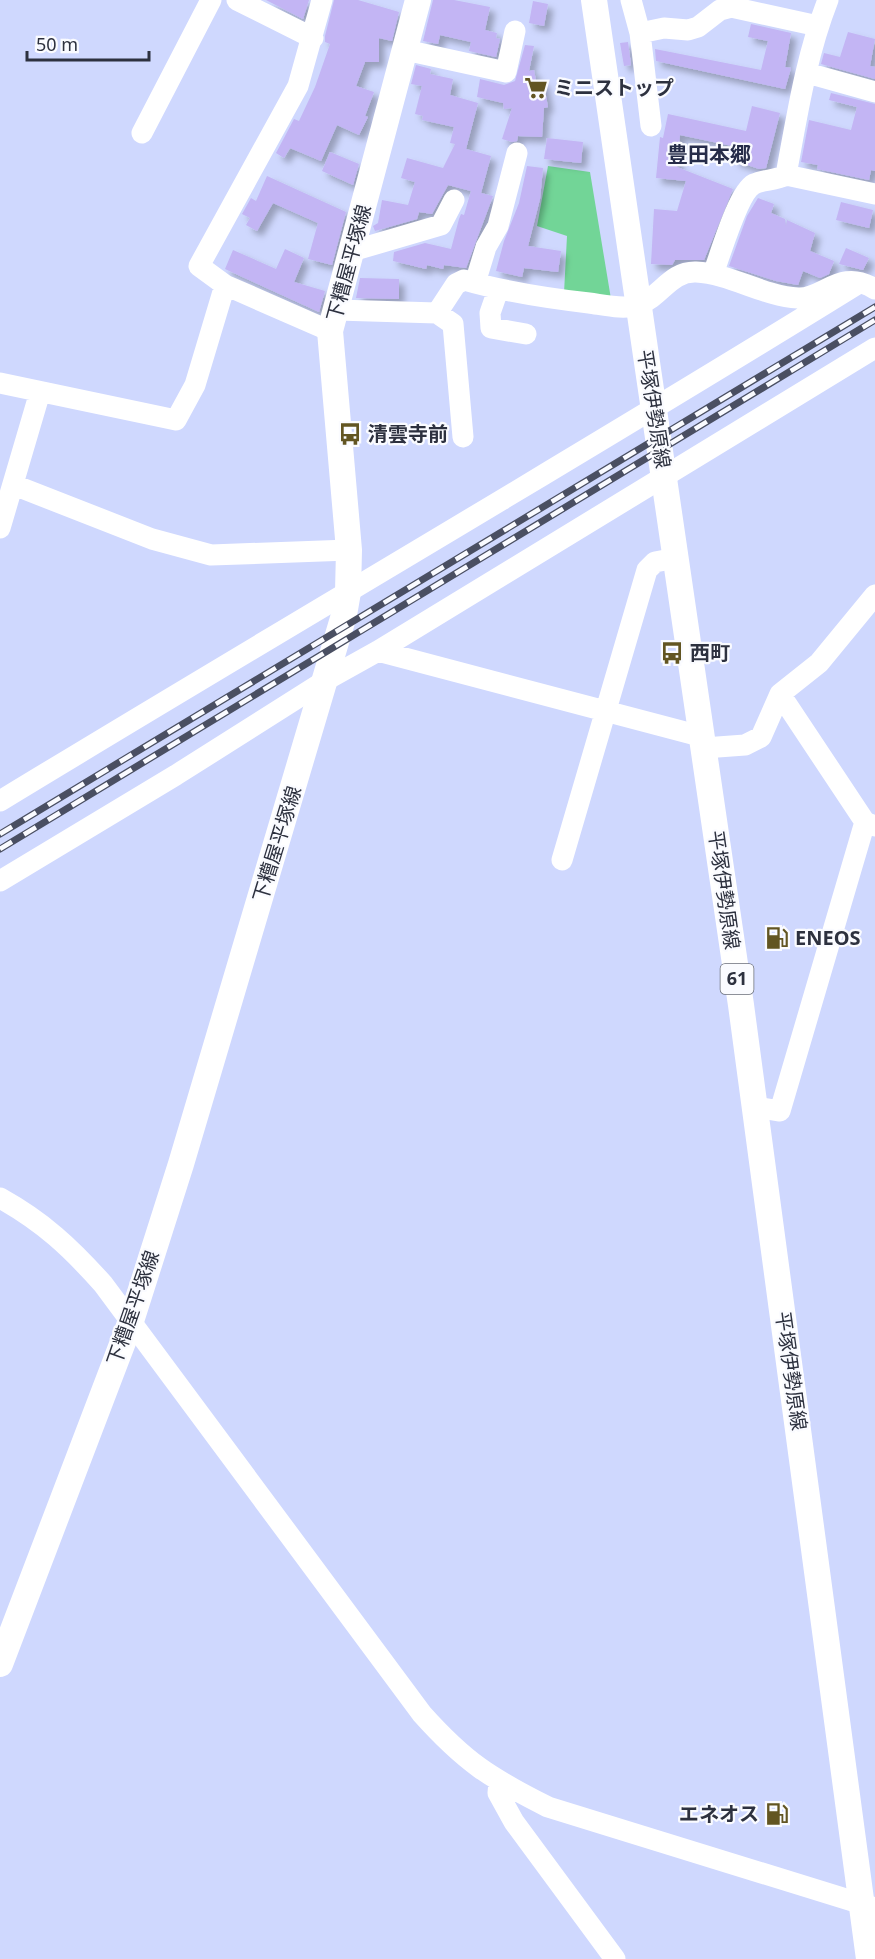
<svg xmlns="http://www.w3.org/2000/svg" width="875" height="1959" font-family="'Noto Sans','Noto Sans JP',sans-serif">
	<defs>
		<filter id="shadow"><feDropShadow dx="5.5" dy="5.5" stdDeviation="3" flood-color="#0004"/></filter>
	</defs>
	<rect width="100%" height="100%" fill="#cfd8fe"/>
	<!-- green -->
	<path fill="#72d597" d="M548,166L590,172L611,299L564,293L567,236L537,226Z"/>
	<!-- building -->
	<path fill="#c3b5f4" filter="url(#shadow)" d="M266,0H309L303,19Z
		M334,0H358L399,12L392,41L379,38V62H365L356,86L374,92L365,116L368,117L359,135L337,125L321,161L290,148L284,158L276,153L294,119L299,121L315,87L330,44L325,42V36Z
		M433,0H454L490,7L485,30L497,33L496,38L500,39L496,57L469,51L471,42L440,35L438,44L423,41Z
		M533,1L548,4L544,26L529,23Z
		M751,24L791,33L785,67L791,68L785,89L656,61L655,49L761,70L768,41L748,37Z
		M848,32L875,39L870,66L875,67V79L821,64L824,53L840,57Z
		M628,42L631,65L624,66L620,43Z
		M525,45L534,46L529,71L534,70L536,81L543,80L548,107L544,108L542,137L518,136L517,141L512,142L502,139L512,108L504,109L503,103L477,97L480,79L504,85L515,81Z
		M416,65L431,69L430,74L453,79L450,95L478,103L466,149L491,156L481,193L493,196L466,268L444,265L443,269L427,265L426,269L393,261L394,252L425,243L451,249L459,219L461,214L464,215L471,191L448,185L432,214L419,212L417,219L375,231L373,226L378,223L382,200L408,205L415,182L401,178L407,158L443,168L455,144L450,143L454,127L422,120L423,116L415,114L422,86L411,84Z
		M831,93L875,104V171L871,170L869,180L817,169L818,165L801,162L809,120L851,130L857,107L829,100Z
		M752,106L780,113L766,168L759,169L733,160L737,147L680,135L677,167L733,189L704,260H675L672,265L651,264L654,209L677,211L686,181L656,178L660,137L663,138L668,114L746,131Z
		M547,138L583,142L581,163L544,159Z
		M330,152L359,164L353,185L322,171Z
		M527,166L543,168L540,199L528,246L561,251L558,272L524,268L522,277L496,271L504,241L519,203Z
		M267,176L346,212L332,265L308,259L318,223L273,203L257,231L246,225L250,218L242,214L251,198L256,201Z
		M758,198L774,204L771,213L785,219L786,226L787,220L815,233L810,251L834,261L829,274L820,278L803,271L798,285L776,281L729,266L747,216Z
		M841,202L873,210L869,228L836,220Z
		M846,248L869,258L863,270L839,264Z
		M285,249L304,258L294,282L325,291L319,312L225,269L233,250L276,269Z
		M360,278L399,279V299L356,298Z"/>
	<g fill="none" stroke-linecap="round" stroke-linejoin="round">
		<!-- minor -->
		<path stroke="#fff" stroke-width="21" d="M237,0L313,38
			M322,0L298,86L199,266L225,285L330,331
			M631,0L640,33L651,126
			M640,33L664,28L688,30L698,27L720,10L731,7L818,26
			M405,50L506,72L515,31
			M807,73L875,92
			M142,133L211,0
			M786,175L875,194
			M352,251L441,225L454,200
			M713,274C720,256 738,192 754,184C764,179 775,181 786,175C797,116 806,56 828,0
			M475,283L486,247L498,226L517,153
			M498,290L490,313L491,328L526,334
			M337,310L437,313L456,284L464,280C505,292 546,298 589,303C604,305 624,310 638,305C661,297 670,271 696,272C731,274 763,296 798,298C823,300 840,267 875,289
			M437,313L453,324L463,437
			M0,383L176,420L195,385L225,285
			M14,485L152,539L211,555L349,550
			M0,528L40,392
			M378,651L700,736
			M780,694L865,822L875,826
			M704,748L745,745L761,737L780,694L819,663L875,595
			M0,801C286,627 575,459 859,283
			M562,860L647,570L655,562L676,558
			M0,881L176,775L326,680L378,651L875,348
			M754,1107L780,1111L865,822
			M0,1198C43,1222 70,1247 103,1284L422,1714C465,1762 490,1778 548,1807L875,1908
			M499,1782L498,1793L514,1822L615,1959"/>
		<!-- major -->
		<path stroke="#fff" stroke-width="26" d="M594,0L741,1005L869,1959
			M0,1664L131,1321L181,1164L344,615L348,592L349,550L330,331L418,0"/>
		<!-- rail casing -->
		<g stroke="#4a4f62" stroke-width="7">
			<path id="rail" d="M0,834L875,307
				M0,849L875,320"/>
		</g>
		<!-- rail -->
		<use href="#rail" stroke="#fafbff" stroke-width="4.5" stroke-dasharray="14" stroke-linecap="butt"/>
	</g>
	<!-- icons -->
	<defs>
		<g id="supermarket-bare" transform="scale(1.8)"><path d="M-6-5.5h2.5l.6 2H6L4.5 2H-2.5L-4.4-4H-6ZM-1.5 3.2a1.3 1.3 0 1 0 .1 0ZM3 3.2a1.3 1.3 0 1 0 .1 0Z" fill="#625522" stroke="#fafbff" stroke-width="2.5" paint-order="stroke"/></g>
		<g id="bus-bare" transform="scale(1.8)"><path d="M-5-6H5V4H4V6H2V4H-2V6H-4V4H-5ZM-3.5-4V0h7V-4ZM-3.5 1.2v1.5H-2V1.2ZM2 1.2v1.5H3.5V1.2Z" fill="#625522" stroke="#fafbff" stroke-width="2.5" paint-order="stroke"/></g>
		<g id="fuel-bare" transform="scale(1.8)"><path d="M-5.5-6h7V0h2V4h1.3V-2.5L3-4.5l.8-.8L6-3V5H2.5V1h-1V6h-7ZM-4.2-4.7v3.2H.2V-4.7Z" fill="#625522" stroke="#fafbff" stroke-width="2.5" paint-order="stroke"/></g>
	</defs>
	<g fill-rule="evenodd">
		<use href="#supermarket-bare" x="536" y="88"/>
		<use href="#bus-bare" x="350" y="434"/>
		<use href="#bus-bare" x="672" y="653"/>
		<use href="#fuel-bare" x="777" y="938"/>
		<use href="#fuel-bare" x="777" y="1814"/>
	</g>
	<g text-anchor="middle" stroke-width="4.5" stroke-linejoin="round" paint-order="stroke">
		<!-- shield labels -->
		<rect fill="#fafbff" stroke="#6a6e79" stroke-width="1.5" x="720.5" y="964" width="33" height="30" rx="4.5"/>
		<g font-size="18" font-weight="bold" fill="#2d313f">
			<text x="737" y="985">61</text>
		</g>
		<!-- poi labels -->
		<g font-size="20" font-weight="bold" fill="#2d313f" stroke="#fafbff" text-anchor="start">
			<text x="554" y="95">ミニストップ</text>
			<text x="368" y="441">清雲寺前</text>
			<text x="690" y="660">西町</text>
			<text x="795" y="945">ENEOS</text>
			<text x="759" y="1821" text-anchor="end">エネオス</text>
		</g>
		<!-- street labels -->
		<g font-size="20" fill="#2d313f" stroke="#fafbff">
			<text transform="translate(349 263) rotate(-75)" y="7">下糟屋平塚線</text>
			<text transform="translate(654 409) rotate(81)" y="7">平塚伊勢原線</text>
			<text transform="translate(277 844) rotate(-73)" y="7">下糟屋平塚線</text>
			<text transform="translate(724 890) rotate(82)" y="7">平塚伊勢原線</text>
			<text transform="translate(133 1308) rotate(-71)" y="7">下糟屋平塚線</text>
			<text transform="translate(791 1371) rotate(82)" y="7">平塚伊勢原線</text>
		</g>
		<!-- neighbourhood labels -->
		<g font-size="21" font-weight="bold" fill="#262c49" stroke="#fafbff">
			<text x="709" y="162">豊田本郷</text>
		</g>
	</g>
	<!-- scale -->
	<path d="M27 51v9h122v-9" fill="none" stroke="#2d313f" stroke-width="3"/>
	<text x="36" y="51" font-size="18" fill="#2d313f" stroke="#fafbff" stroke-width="4.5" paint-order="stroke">50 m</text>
</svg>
